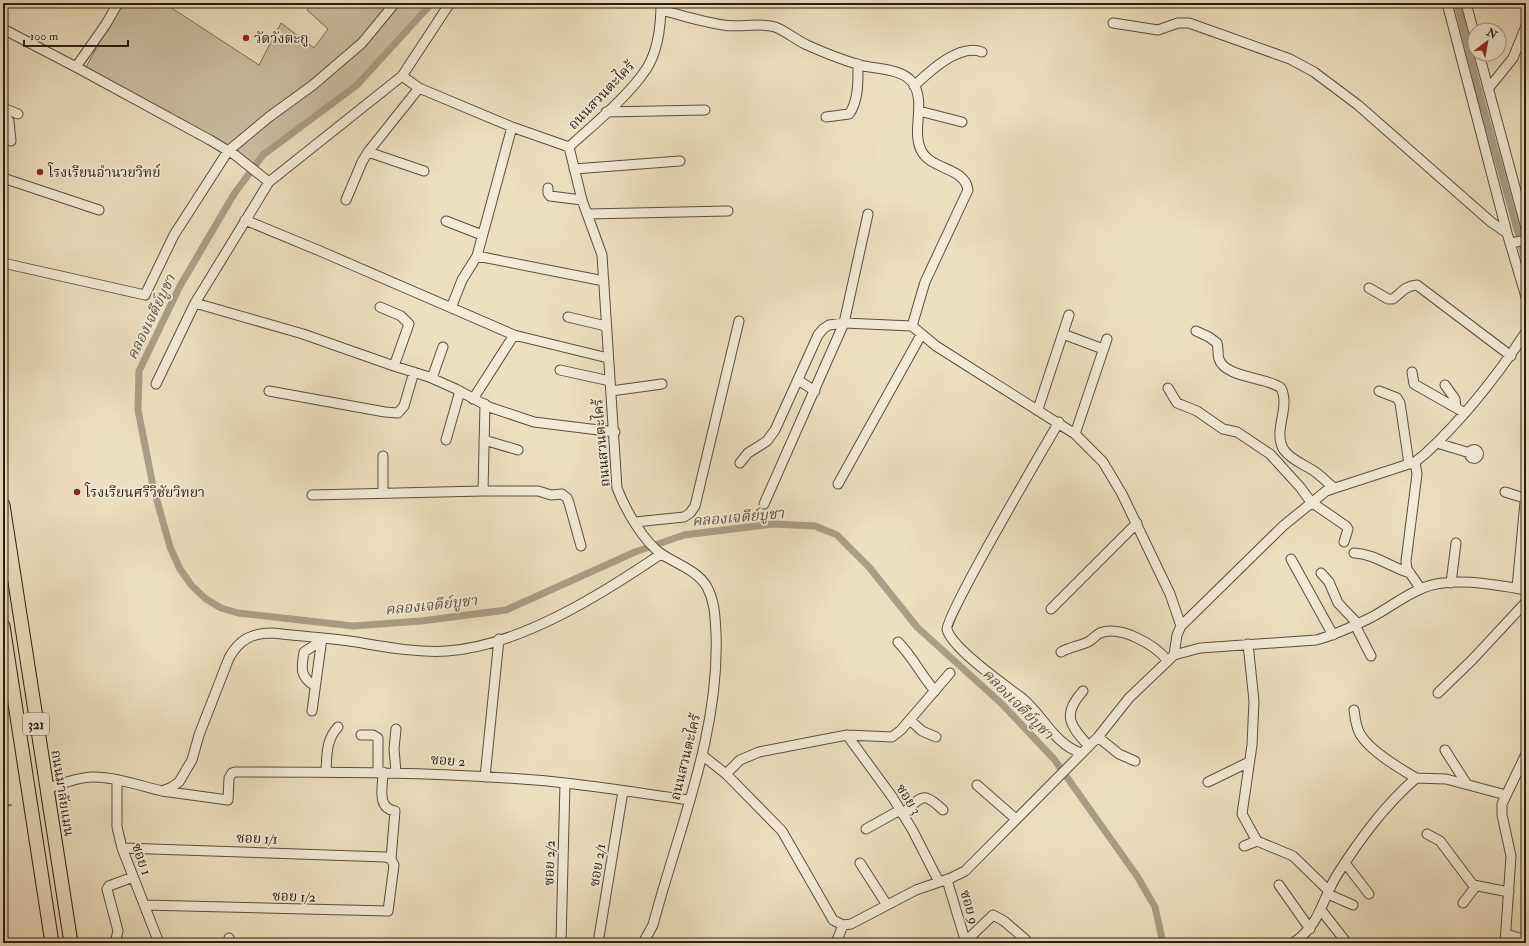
<svg xmlns="http://www.w3.org/2000/svg" width="1529" height="946" font-family="'IM FELL Double Pica','Noto Serif Thai',serif">
	<rect width="100%" height="100%" fill="#eedfc0"/>
	<filter id="stains"><feTurbulence type="fractalNoise" baseFrequency=".005" numOctaves="4"/><feColorMatrix values="0 0 0 0 .2 0 0 0 0 .09 0 0 0 0 .02 0 0 0 .5 -.17"/></filter>
	<radialGradient id="worn" r=".72"><stop offset=".6" stop-color="#630" stop-opacity="0"/><stop offset="1" stop-color="#630" stop-opacity=".3"/></radialGradient>
	<!-- green -->
	<path fill="#cdbea3" stroke="#7c6e5c" d="M121,3H164L259,65L281,23L314,48L328,29L307,10L312,3H432L357,85L263,155L252,169L179,122L86,67Z"/>
	<g fill="none" stroke-linecap="round" stroke-linejoin="round">
		<!-- stream -->
		<path stroke="#776a58" stroke-width="2" d="M3,806L11,805"/>
		<!-- canal -->
		<path stroke="#ab9d86" stroke-width="7" d="M432,3L357,85L263,155L234,194L180,286L139,371L138,410L153,486L170,547L180,569L192,586L206,599L221,608L238,613L353,626L421,621L506,610L635,552L684,535L773,524L815,526L837,535L869,567L917,627L1002,704L1054,759L1137,876L1155,907L1163,943
			M1457,3L1479,92L1526,262"/>
		<!-- minor casing -->
		<g stroke="#5b4e3f" stroke-width="11">
			<path id="minor" d="M1447,3L1507,233
				M1466,3L1475,37
				M661,10C681,15 702,22 723,25C739,28 759,22 775,27C786,31 796,40 807,45C825,53 844,61 864,66C878,69 902,69 912,82C927,101 911,130 921,150C930,170 965,167 968,190L925,282L912,326
				M1113,23L1158,30L1178,23H1189L1290,59L1314,72L1358,105L1491,222L1507,233L1526,297
				M3,29L76,67L210,140L235,155L269,182
				M1479,54L1526,228
				M76,67L106,24L118,3
				M402,76L450,3
				M914,86C929,72 959,43 982,52
				M1488,89L1513,58L1526,26
				M3,108L18,114
				M919,111L962,122
				M606,112L705,110
				M3,115L9,121L11,141
				M826,117L849,114C859,101 858,79 858,64
				M368,152L424,171
				M574,169L680,161
				M3,178L99,210
				M548,188V193L550,196L582,200
				M346,200L362,162L368,152L419,88
				M588,214L728,211
				M245,220L320,251L514,335
				M446,221L482,235
				M1511,243L1526,240
				M477,256L604,281
				M3,263L145,295L174,235L228,151L269,117L313,85L362,43L395,3
				M1369,288L1388,299H1393C1402,292 1405,286 1417,285L1511,356
				M195,303L303,334L394,366L429,377L456,389L489,407L534,422L615,432
				M380,307L401,316L409,324L394,366
				M451,308L462,280L477,256L512,127
				M568,317L606,326
				M1196,331L1209,337L1217,343C1219,349 1217,354 1219,359C1225,378 1267,377 1281,388C1291,408 1272,431 1284,450C1291,460 1305,465 1314,471C1321,476 1327,482 1333,487
				M1063,334L1103,349
				M560,370L610,381
				M1412,372L1414,384L1465,413
				M432,378L443,347
				M798,380L815,391
				M156,384L195,303L269,182L402,76L419,88L512,127L569,147
				M1445,385L1455,399L1456,407
				M1168,388L1177,403L1197,411L1223,429L1237,432L1270,454L1300,487L1311,502L1346,526L1348,529L1344,542
				M269,391L385,412L398,413L404,406L414,372
				M611,391L662,384
				M1379,391L1397,398L1400,403L1409,464
				M473,399L514,335L608,358
				M1038,409L1069,315
				M1059,422C1045,446 944,618 947,629C951,648 1006,686 1022,698C1043,715 1054,744 1081,753
				M1075,434L1107,339
				M446,440L460,391
				M484,440L518,450
				M1437,443L1470,453
				M1469.5 454a4.5 4.5 0 1 1 9 0a4.5 4.5 0 1 1-9 0Z
				M1415,462L1417,474L1406,561L1407,569L1421,589
				M740,463L748,453L767,441L775,430L818,335L823,329L829,325L844,323L912,326L936,346L1075,434L1103,462L1122,494L1170,594L1181,626
				M838,484L921,335
				M483,491H538L551,495L562,494L567,498L569,503L581,546
				M1505,492L1524,498L1525,502L1517,588
				M383,493V456
				M312,495L483,491L485,404
				M764,504L844,323L868,214
				M635,522L684,517L690,513L695,506L739,321
				M1354,553C1375,554 1390,567 1410,573
				M1291,559L1333,635
				M1321,573L1329,582L1338,603L1358,624
				M1451,583L1456,543
				M1051,609L1137,523
				M1355,625L1371,656
				M898,642C913,657 921,675 935,691
				M1248,644L1254,701L1252,745L1242,814L1257,841L1293,856L1329,891
				M1061,652C1070,647 1079,646 1088,642C1092,640 1096,635 1100,633C1121,625 1155,645 1167,660
				M1174,655L1177,635L1181,626L1283,526L1326,491L1415,462L1425,454C1464,418 1497,376 1526,332
				M315,686C300,677 301,669 304,652L321,641
				M1083,691C1062,714 1069,725 1089,746
				M1438,693L1473,659L1526,602
				M1354,710C1355,718 1356,727 1360,734C1370,751 1399,768 1416,778
				M312,711L322,638
				M910,720L922,731L936,737
				M396,729L394,749L396,772
				M361,735H373L378,738V772
				M847,735L893,798L913,831L939,882
				M1098,737L1119,754L1135,761
				M1445,750L1466,783
				M702,755L726,774L782,831L833,920L843,925L851,924L916,890L951,878L965,871L1098,737L1129,698L1174,655L1200,648L1316,640C1335,635 1354,626 1372,617C1389,608 1405,595 1423,588C1451,576 1496,585 1526,590
				M326,771C327,754 326,740 338,727
				M726,774L740,760L759,752L847,735L892,737L901,730L950,673
				M485,777L499,639
				M117,781V827L122,848L159,943
				M1208,782L1249,762
				M977,785L1016,819
				M46,789C61,784 75,778 91,777C112,776 141,786 162,791L170,788L179,782L192,760L199,735L229,658C239,640 251,633 272,633C300,636 328,638 356,642C386,647 417,653 447,651C520,646 602,594 661,554
				M162,791L228,800L229,778L232,773L235,772C335,772 435,772 535,780C586,784 638,793 689,800
				M902,814C922,798 921,789 943,810
				M866,829L900,810
				M1427,834L1440,841L1473,885L1509,892
				M1244,846L1257,841
				M122,848L385,857L391,859
				M860,863L887,905
				M1345,863L1369,894
				M947,880L966,943
				M1279,885L1310,929
				M1328,894L1353,905
				M1463,903L1476,886
				M144,905L388,911L394,865L391,859L395,811C376,808 383,786 383,772
				M1321,910L1347,943
				M1506,934L1526,940
				M965,942L993,915L1004,921L1026,940
				M115,943L118,931L107,889L109,886L133,877
				M228,943L229,938
				M561,943L565,783
				M598,943L623,791
				M643,943L653,925C678,830 720,734 716,633C715,617 715,602 707,587C698,571 677,564 663,555C644,543 625,509 617,488L602,255L582,200L569,147C594,124 628,97 647,68C658,50 661,24 661,3
				M836,943L843,925
				M1293,943C1321,924 1321,901 1337,875C1360,839 1384,806 1416,778L1446,779L1506,795
				M1505,943L1511,856L1502,815V804L1526,754"/>
		</g>
		<!-- highway casing -->
		<g stroke="#2a1d14" stroke-width="15">
			<path id="highway" d="M3,505L71,943
				M3,626L52,943"/>
		</g>
		<!-- minor -->
		<use href="#minor" stroke="#f4ead6" stroke-width="9"/>
		<!-- highway -->
		<use href="#highway" stroke="#eedfc0" stroke-width="13"/>
	</g>
	<!-- markers -->
	<g fill="#8f2418" stroke="#f4ead6" stroke-width="1.5">
		<circle cx="246" cy="38" r="4"/>
		<circle cx="40" cy="172" r="4"/>
		<circle cx="77" cy="492" r="4"/>
	</g>
	<g text-anchor="middle" stroke-width="3.5" stroke-linejoin="round" paint-order="stroke">
		<!-- shield labels -->
		<rect fill="#f4ead6" stroke="#675a4e" stroke-width="1" x="23" y="713" width="26" height="22" rx="3"/>
		<g font-size="13" font-weight="bold" fill="#2a1d14">
			<text x="36" y="729">321</text>
		</g>
		<!-- poi labels -->
		<g font-size="14" fill="#2a1d14" stroke="#f4ead6" text-anchor="start">
			<text x="254" y="43">วัดวังตะกู</text>
			<text x="48" y="177">โรงเรียนอำนวยวิทย์</text>
			<text x="85" y="497">โรงเรียนศรีวิชัยวิทยา</text>
		</g>
		<!-- street labels -->
		<g font-size="14" fill="#2a1d14" stroke="#f4ead6">
			<text transform="translate(601 95) rotate(-46)" y="5">ถนนสวนตะไคร้</text>
			<text transform="translate(601 443) rotate(-95)" y="5">ถนนสวนตะไคร้</text>
			<text transform="translate(685 757) rotate(-76)" y="5">ถนนสวนตะไคร้</text>
			<text transform="translate(448 760) rotate(4)" y="5">ซอย 2</text>
			<text transform="translate(63 793) rotate(81)" y="5">ถนนมาลัยแมน</text>
			<text transform="translate(909 799) rotate(57)" y="5">ซอย 3</text>
			<text transform="translate(257 838) rotate(2)" y="5">ซอย 1/1</text>
			<text transform="translate(142 859) rotate(70)" y="5">ซอย 1</text>
			<text transform="translate(549 863) rotate(-88)" y="5">ซอย 2/2</text>
			<text transform="translate(597 865) rotate(-81)" y="5">ซอย 2/1</text>
			<text transform="translate(294 896) rotate(2)" y="5">ซอย 1/2</text>
			<text transform="translate(970 907) rotate(74)" y="5">ซอย 9</text>
		</g>
		<!-- water labels -->
		<g font-size="15" font-style="italic" fill="#5e5042" stroke="#f4ead6">
			<text transform="translate(151 317) rotate(-64)" y="5">คลองเจดีย์บูชา</text>
			<text transform="translate(738 517) rotate(-5)" y="5">คลองเจดีย์บูชา</text>
			<text transform="translate(431 605) rotate(-6)" y="5">คลองเจดีย์บูชา</text>
			<text transform="translate(1018 704) rotate(45)" y="5">คลองเจดีย์บูชา</text>
		</g>
	</g>
	<!-- margin -->
	<rect width="1529" height="946" fill="none" stroke="#eedfc0" stroke-width="16"/>
	<rect x="4" y="4" width="1521" height="938" fill="none" stroke="#2a1d14" stroke-width="2"/>
	<rect x="8" y="8" width="1513" height="930" fill="none" stroke="#2a1d14"/>
	<!-- north arrow -->
	<g transform="translate(1487 42) rotate(31)"><circle r="19" fill="#f4ead6" stroke="#a39888"/>
	<path d="M0-3L7 15L0 10L-7 15Z" fill="#8f2418"/>
	<text y="-6" font-size="11" font-weight="bold" text-anchor="middle" fill="#2a1d14">N</text>
	</g>
	<!-- scale -->
	<path d="M24 40v6h104v-6" fill="none" stroke="#2a1d14" stroke-width="2"/>
	<text x="30" y="40" font-size="12" fill="#2a1d14" stroke="#f4ead6" stroke-width="3" paint-order="stroke">100 m</text>
	<rect width="100%" height="100%" filter="url(#stains)"/>
	<rect width="100%" height="100%" fill="url(#worn)"/>
</svg>
